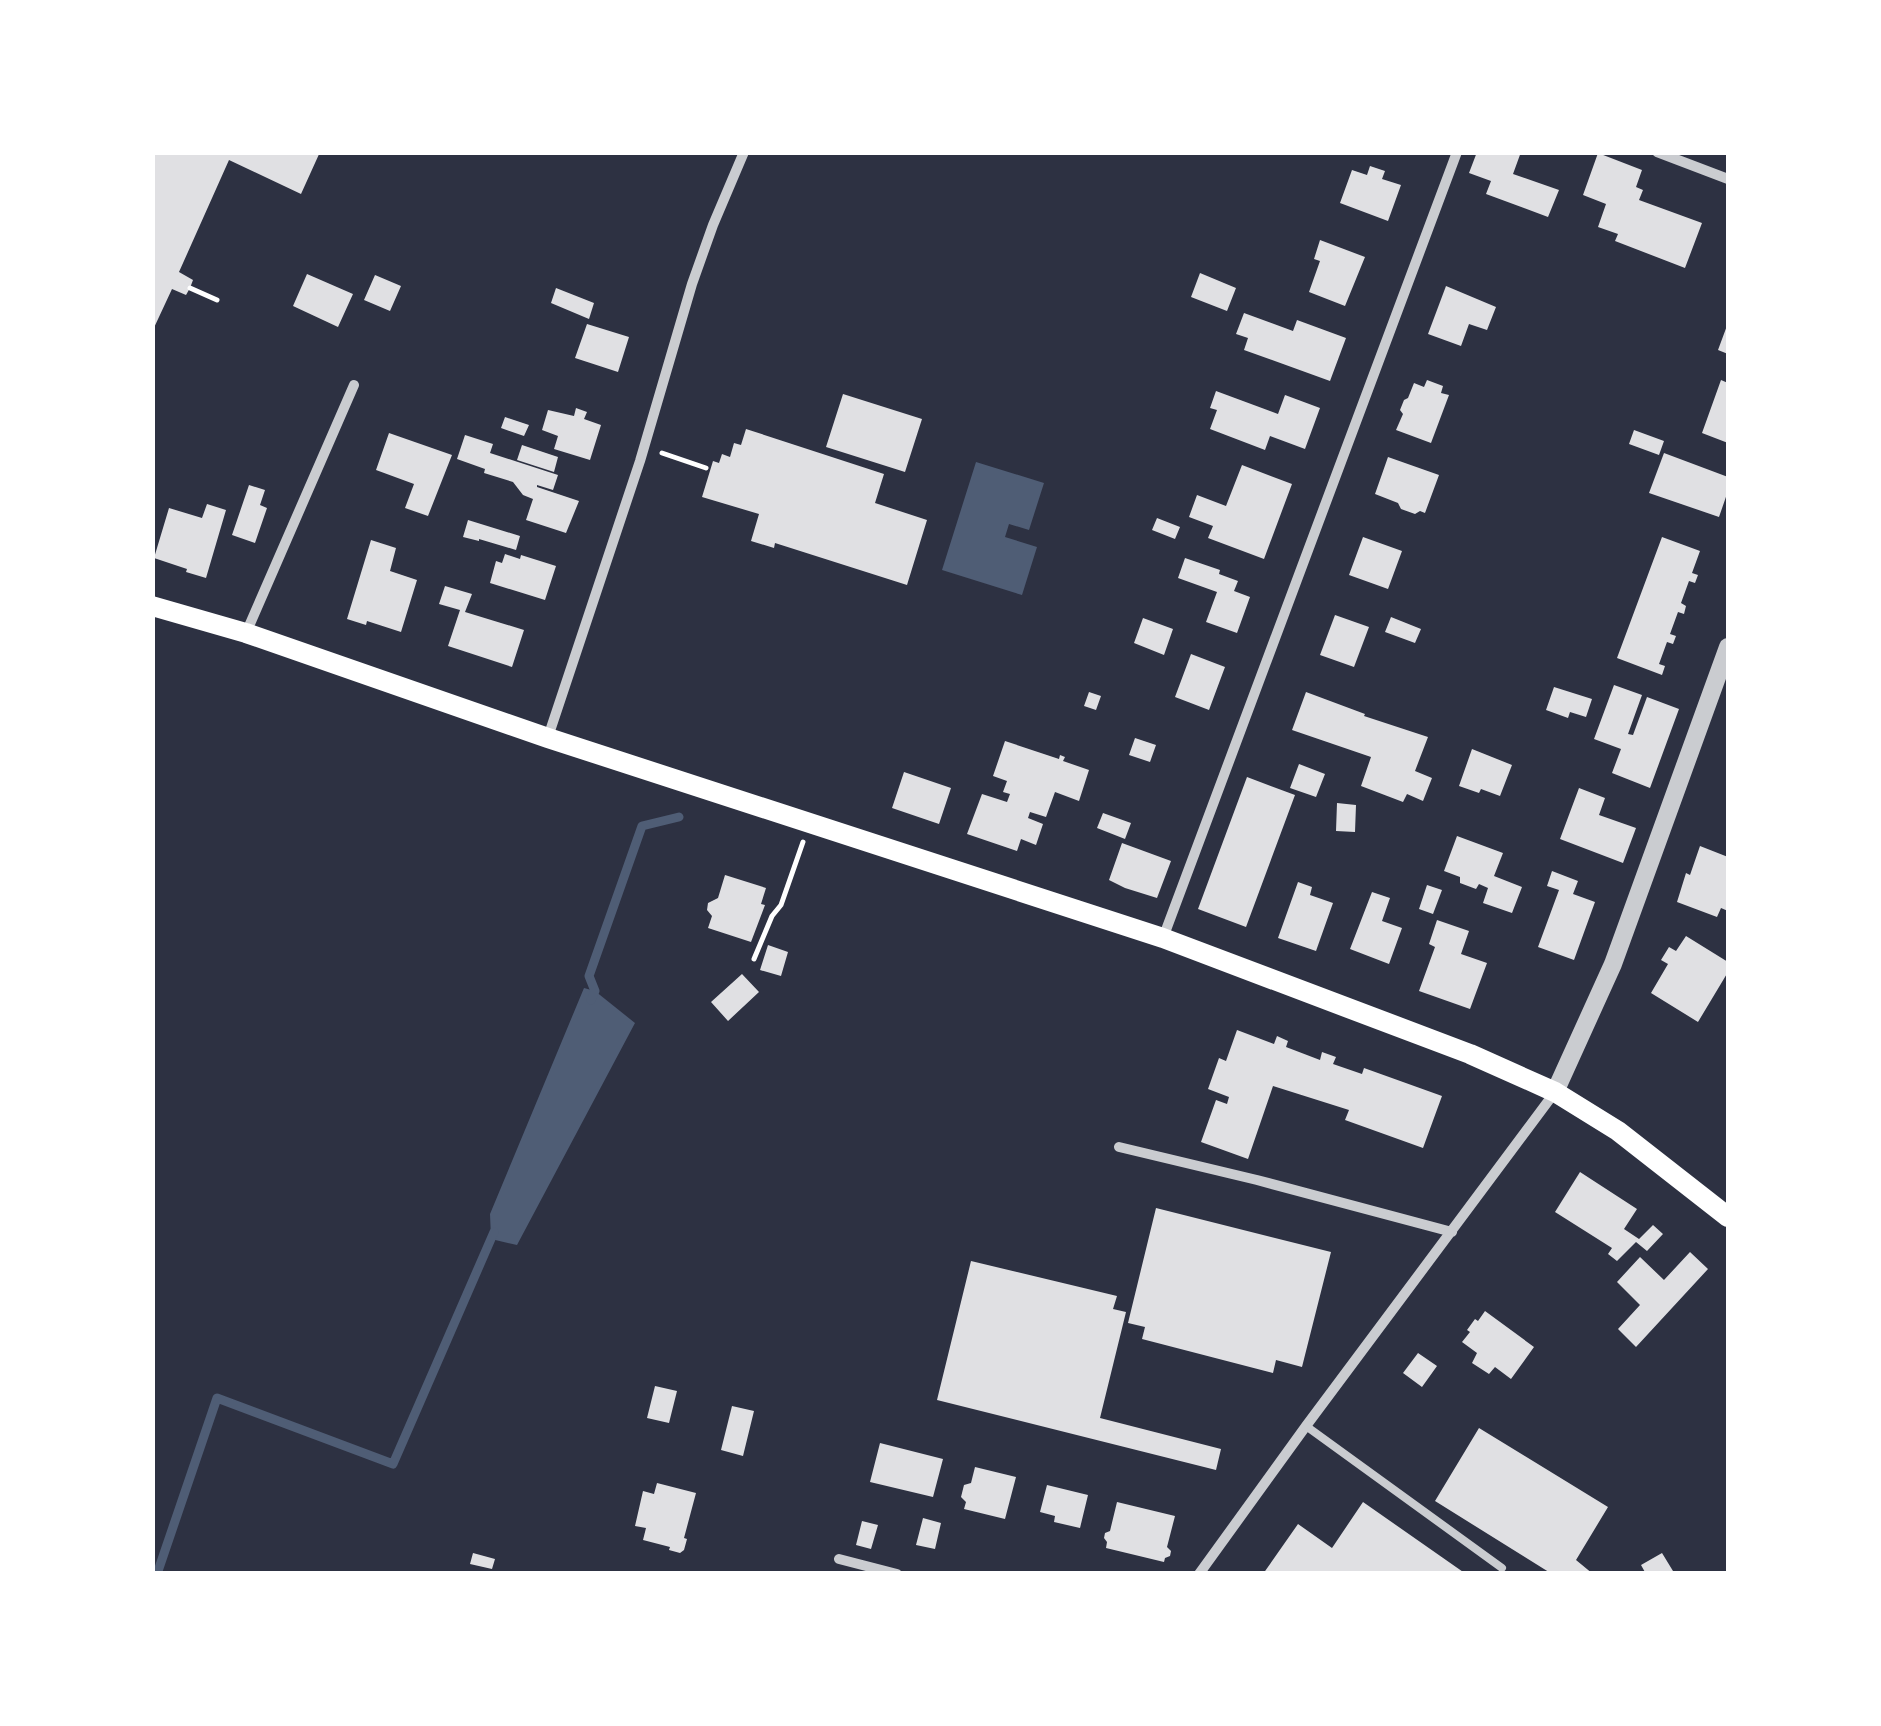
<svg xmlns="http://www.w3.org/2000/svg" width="1881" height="1726" font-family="Lora,serif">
	<rect width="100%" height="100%" fill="#2d3142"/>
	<!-- water -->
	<path fill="#4f5d75" d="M976,462L1044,483L1029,530L1009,524L1005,537L1037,547L1022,595L942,570Z
		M584,988L595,991L635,1023L517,1245L491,1239L490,1214Z"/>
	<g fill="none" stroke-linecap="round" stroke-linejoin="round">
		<!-- stream -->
		<path stroke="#4f5d75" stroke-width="9" d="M591,1000L595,991L589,976L642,826L679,817
			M157,1574L217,1398L393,1464L494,1232"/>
	</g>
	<!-- building -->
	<path fill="#e0e0e3" d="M152,152H320L301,194L229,160L179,272L193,280L190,288L186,295L172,289L152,332Z
		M1477,152H1521L1513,174L1559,190L1548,217L1486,194L1491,181L1469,173Z
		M1598,153L1642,170L1636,187L1643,190L1639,200L1702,223L1685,268L1615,241L1618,234L1598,227L1606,204L1583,195Z
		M1370,166L1385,171L1382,179L1401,185L1388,221L1340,203L1352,170L1367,175Z
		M1320,240L1365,257L1345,306L1309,292L1320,261L1314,259Z
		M1200,273L1236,288L1227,311L1191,297Z
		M307,274L353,294L338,327L293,306Z
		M375,275L401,286L390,311L364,300Z
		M1446,286L1496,307L1487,330L1469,324L1461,346L1428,334Z
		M556,288L594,303L589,319L551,303Z
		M1244,313L1293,331L1297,320L1346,338L1330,381L1244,350L1248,338L1236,334Z
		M1728,323V354L1718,350Z
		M587,324L629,337L618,372L575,358Z
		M1427,380L1443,386L1441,393L1449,395L1431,443L1396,430L1403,414L1400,410L1404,400L1408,398L1414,383L1424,387Z
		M1721,380L1728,383V443L1702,433Z
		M1216,391L1278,414L1285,395L1320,408L1305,449L1270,436L1265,450L1210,429L1217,410L1210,408Z
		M843,394L922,419L905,472L826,447Z
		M576,408L587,412L584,419L601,425L590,460L554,449L558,436L542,430L548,410L574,416Z
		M505,417L529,425L524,436L501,428Z
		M746,429L884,474L875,503L927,520L907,585L775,543L774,548L751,541L759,514L702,497L713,461L719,463L722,454L730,457L734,443L741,445Z
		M1634,430L1664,441L1659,455L1629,444Z
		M389,433L452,455L428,516L405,508L414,484L376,470Z
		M465,435L493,444L490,453L558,475L553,490L537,485V487L579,501L566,533L526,520L533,499L523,495L513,482L484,473L485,469L457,459Z
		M522,445L558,457L554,472L517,460Z
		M1664,453L1728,477V491L1719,517L1649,493Z
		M1388,457L1439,475L1425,513L1420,511L1415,514L1401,509L1398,503L1375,494Z
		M1242,465L1292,484L1264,559L1208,538L1213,526L1189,517L1197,495L1226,506Z
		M249,485L265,490L260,505L267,508L255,543L232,535Z
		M207,504L226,510L206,578L186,572L187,569L154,558L169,508L202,518Z
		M1157,518L1180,527L1175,539L1152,530Z
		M468,520L520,536L516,550L479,539V541L463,537Z
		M1363,537L1402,551L1388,589L1349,575Z
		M1662,537L1700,551L1692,573L1698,575L1695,583L1689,581L1681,603L1686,606L1684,614L1678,612L1670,634L1676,636L1673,644L1667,642L1659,664L1665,666L1662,675L1617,658Z
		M371,540L396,548L390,571L417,580L401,632L367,621L366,625L347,619Z
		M505,554L520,559L521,555L556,566L545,600L490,583L496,561L502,563Z
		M1185,558L1220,570L1219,574L1238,581L1234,591L1250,597L1237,633L1206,622L1217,592L1178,578Z
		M445,586L472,594L465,612L524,630L512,667L448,646L460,610L439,604Z
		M1335,615L1369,627L1354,667L1320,655Z
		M1391,617L1421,629L1415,643L1385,632Z
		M1143,618L1173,629L1164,655L1134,643Z
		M1191,654L1225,667L1209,710L1175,697Z
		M1614,685L1642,695L1628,734L1633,735L1647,697L1679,709L1650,788L1612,773L1621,749L1594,739Z
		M1554,687L1592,699L1586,717L1570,712L1568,718L1546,710Z
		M1089,692L1101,696L1096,710L1084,706Z
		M1306,692L1365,714L1364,716L1428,737L1415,771L1432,778L1423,801L1407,794L1403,802L1361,786L1371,757L1292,730Z
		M1135,738L1156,745L1150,762L1129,755Z
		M1005,741L1059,759L1060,755L1065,757L1063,761L1089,770L1079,801L1055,792L1046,817L1030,812L1028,818L1043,824L1036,845L1021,839L1017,851L967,834L982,794L1007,802L1010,794L1003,792L1007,781L993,776Z
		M1472,749L1512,765L1500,796L1481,789L1479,793L1459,786Z
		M1299,764L1325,774L1316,797L1290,788Z
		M904,772L951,788L939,824L892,808Z
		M1247,777L1295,795L1246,927L1198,909Z
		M1579,788L1605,798L1599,815L1636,828L1623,863L1560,839Z
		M1337,803L1356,805L1355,832L1336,831Z
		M1103,813L1131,823L1125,839L1097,828Z
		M1457,836L1503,853L1494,876L1522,887L1512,913L1483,903L1488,888L1479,884L1476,889L1460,883V877L1444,871Z
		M1122,843L1171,861L1157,898L1125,888L1109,880Z
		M1700,846L1728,857V911L1721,908L1717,917L1677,902L1686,873L1690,875Z
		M1552,871L1578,881L1573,894L1595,902L1574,960L1538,947L1559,890L1547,886Z
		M725,875L766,888L761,904L765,905L751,942L708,928L712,916L707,910L708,903L718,898Z
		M1298,882L1312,887L1310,895L1333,903L1316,951L1278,938Z
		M1427,885L1442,890L1433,914L1419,909Z
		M1372,892L1390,898L1382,921L1402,928L1389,964L1350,949Z
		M1437,920L1469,931L1461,954L1487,963L1470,1009L1419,991L1435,947L1429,944Z
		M1686,936L1728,962V972L1698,1022L1651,993L1668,964L1661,960L1669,947L1676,951Z
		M768,945L788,952L781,976L760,970Z
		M742,974L759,992L728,1021L711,1002Z
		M1237,1030L1274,1044L1277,1036L1288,1041L1286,1047L1320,1060L1322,1052L1336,1057L1333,1064L1362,1074L1364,1068L1442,1096L1423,1148L1345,1120L1349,1110L1273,1086L1248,1159L1201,1142L1216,1100L1227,1104L1229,1097L1208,1089L1219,1058L1226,1061Z
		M1580,1172L1637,1209L1624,1229L1639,1239L1653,1225L1663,1234L1647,1251L1636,1242L1617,1261L1608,1254L1612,1248L1555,1212Z
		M1156,1208L1331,1252L1302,1367L1276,1360L1273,1373L1142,1339L1145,1327L1128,1323Z
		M1690,1252L1708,1269L1636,1347L1618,1329L1640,1305L1617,1282L1640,1257L1664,1280Z
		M971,1261L1117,1296L1113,1309L1126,1312L1100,1418L1221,1449L1216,1470L937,1400Z
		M1485,1311L1534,1347L1511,1379L1495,1367L1489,1374L1472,1363L1477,1353L1462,1342L1470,1332L1467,1330L1475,1319L1478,1321Z
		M1418,1353L1437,1366L1422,1387L1403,1373Z
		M655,1386L677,1391L669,1423L647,1418Z
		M732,1406L754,1411L743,1456L721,1450Z
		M1479,1428L1608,1507L1576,1560L1593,1574H1552L1435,1501Z
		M880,1443L943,1459L933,1497L870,1482Z
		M975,1467L1016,1477L1005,1519L964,1509L966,1502L961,1497L964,1485L971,1483Z
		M657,1483L696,1493L684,1538L687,1539L684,1550L680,1553L669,1550L670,1547L643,1540L646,1528L635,1526L643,1491L654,1494Z
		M1047,1485L1088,1495L1080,1528L1054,1522L1055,1516L1040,1512Z
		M1117,1502L1175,1516L1167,1547L1171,1551L1170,1556L1165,1558L1164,1562L1106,1548L1107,1542L1104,1538L1105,1533L1110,1531Z
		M1363,1502L1466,1574H1263L1298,1524L1332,1548Z
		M923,1518L941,1523L935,1549L916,1545Z
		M862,1521L878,1525L871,1549L856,1545Z
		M473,1553L495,1559L492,1569L470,1564Z
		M1662,1553L1673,1571L1669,1574H1646L1641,1565Z"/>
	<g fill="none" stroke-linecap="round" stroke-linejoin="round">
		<!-- path -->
		<path stroke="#fff" stroke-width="5" d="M190,288L217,300
			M662,453L706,468
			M754,959L772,916L781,905L803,842"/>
		<!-- service -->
		<path stroke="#caccd0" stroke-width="8" d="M1306,1426L1502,1568"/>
		<!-- minor -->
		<path stroke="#caccd0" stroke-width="10" d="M1657,152L1728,179
			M246,633L354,385
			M548,737L640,461L692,284L713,225L744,152
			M1163,938L1457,152
			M1119,1147L1257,1180L1452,1232
			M839,1559L897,1574
			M1199,1574L1306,1426L1555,1092"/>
		<!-- tertiary -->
		<path stroke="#caccd0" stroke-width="18" d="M1555,1092L1613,964L1728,647"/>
		<!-- secondary -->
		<path stroke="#fff" stroke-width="20" d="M152,606L246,633L548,738L1163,938L1470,1054L1555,1092L1618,1131L1728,1217"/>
	</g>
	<!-- border -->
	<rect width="1881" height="1726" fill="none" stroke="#ffffff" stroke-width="310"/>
</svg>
